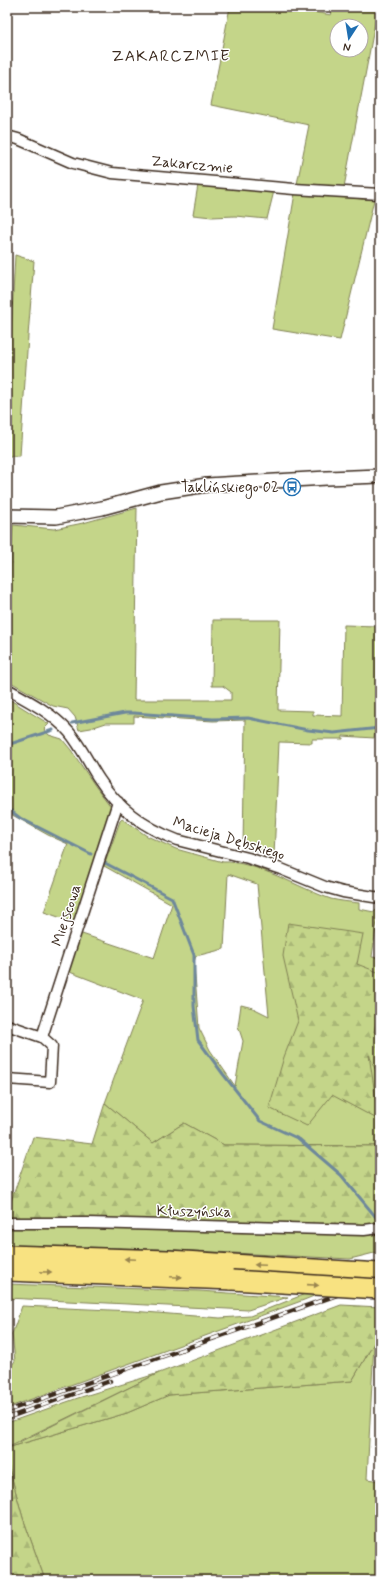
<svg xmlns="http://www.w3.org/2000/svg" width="387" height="1587" font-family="Mynerve,sans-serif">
	<defs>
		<pattern id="forest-firs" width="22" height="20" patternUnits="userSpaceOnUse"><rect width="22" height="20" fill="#c4d589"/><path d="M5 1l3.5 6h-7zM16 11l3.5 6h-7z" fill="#a9b776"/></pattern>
	</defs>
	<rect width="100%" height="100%" fill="#fff"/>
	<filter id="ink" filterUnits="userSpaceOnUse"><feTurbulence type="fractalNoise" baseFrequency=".025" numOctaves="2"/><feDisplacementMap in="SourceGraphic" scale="8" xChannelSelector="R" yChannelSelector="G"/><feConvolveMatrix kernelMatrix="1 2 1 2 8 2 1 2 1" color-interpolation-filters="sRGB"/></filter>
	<g filter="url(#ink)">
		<!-- green -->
		<path fill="#c4d589" stroke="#808054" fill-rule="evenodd" d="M230,7H308V11L331,15L333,7H378L344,187L297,184L309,125L211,105ZM337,26H361V50H337Z
			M198,185L274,191L267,219L235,216L212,217L193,215Z
			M295,193L374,200L340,340L272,329Z
			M15,255L34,261L28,336L20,456H7V410Z
			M137,508L134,700H231V692L223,686H212L213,620H280L278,710L313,711V715L342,716L344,625L377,626V581H380V730H375L374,738L343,736V739H312V743L279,742L274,856L243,847L245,720L213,721L134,716V723H106L91,728L79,730L75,717L68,709L53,706L7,680V629L13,525L54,529L83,523Z
			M7,698L49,724L44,729L49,735L62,739L71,750L96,787L112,808L76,923L44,912L68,844L48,835L7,812Z
			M122,819L147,836L176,849L223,862C254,860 301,889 331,899C340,901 350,902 359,903V909L374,912L380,907V916L377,921L372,957L379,958L380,964V1034L359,1029L380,1080V1146L224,1145L184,1123L153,1143L105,1103L143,1000L67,971L79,933L154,958L172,904L104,866L120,821ZM228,874L257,884L269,1016L253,1008L241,1005L238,1026L243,1041L235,1086L210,1050L199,1028L194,962L196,956L224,949Z
			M7,1191L15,1192L7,1213Z
			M7,1227L380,1231V1257L377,1258L378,1252L350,1259L156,1249L7,1245Z
			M380,1264V1269L304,1300L7,1408V1371L15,1361L12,1334L22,1306L132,1311L220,1318L250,1316Z
			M7,1284L199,1291L288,1297L248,1310L7,1298Z
			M374,1343L367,1479L380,1481V1580H45L23,1518L7,1461V1448L127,1413L169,1395L352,1381Z
			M159,1373L7,1447V1423L78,1398Z"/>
		<!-- forest -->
		<path fill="url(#forest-firs)" stroke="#808054" d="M288,923L363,934L357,964L380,973V1019L377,1018L374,1032L380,1034V1080L369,1055L379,1120L332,1095L307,1126L269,1108L284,1057L298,1021L283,956Z
			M105,1103L153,1143L184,1123L224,1145L380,1146V1225L7,1221V1213L33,1137L92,1144Z
			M341,1305L380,1307V1344L374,1343L352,1381L169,1395L127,1413L7,1448L159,1373Z
			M7,1461L23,1518L45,1580H7Z"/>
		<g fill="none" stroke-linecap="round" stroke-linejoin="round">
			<!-- stream -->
			<path stroke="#6e889b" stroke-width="3" d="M72,723L125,713H134L213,719L248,718L308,730L334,733L380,728
				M7,745L53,730
				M7,808L20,818L91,854
				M105,863L172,898L194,955V1006L198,1040L223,1074L260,1121L299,1139L341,1175L380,1222"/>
			<!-- minor casing -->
			<g stroke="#3b2a1e" stroke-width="13">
				<path id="minor" d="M7,136L18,139L73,163L112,173L294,189L380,194
					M7,689C29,701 52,713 69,732C81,746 89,764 99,779C117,807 145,828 177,840L248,858L281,869L325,887L343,892L380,898
					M7,1025L42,1037L52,1046L50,1082L7,1079
					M42,1037L118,802
					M7,1223H88L364,1230L380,1228"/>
			</g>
			<!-- tertiary casing -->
			<g stroke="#3b2a1e" stroke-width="16">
				<path id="tertiary" d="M7,516L56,517L102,508L161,492L207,485L327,478L380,476"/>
			</g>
			<!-- motorway casing -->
			<g stroke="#3b2a1e" stroke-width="22">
				<path id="motorway" d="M7,1255L168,1260L380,1273
					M7,1271L232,1280"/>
			</g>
			<!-- minor -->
			<use href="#minor" stroke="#fff" stroke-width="10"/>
			<!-- tertiary -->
			<use href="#tertiary" stroke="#fff" stroke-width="13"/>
			<!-- motorway -->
			<use href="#motorway" stroke="#f8e281" stroke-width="19"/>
			<!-- rail casing -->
			<g stroke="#3b2a1e" stroke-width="4.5">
				<path id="rail" d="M363,1292L380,1286
					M7,1411L380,1280
					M7,1418L110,1381"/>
			</g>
			<!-- rail -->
			<use href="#rail" stroke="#fff" stroke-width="3" stroke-dasharray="9" stroke-linecap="butt"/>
			<!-- motorway-bridge casing -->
			<g stroke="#3b2a1e" stroke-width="22" stroke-linecap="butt">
				<path id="motorway-bridge" d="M232,1280L380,1289"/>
			</g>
			<!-- motorway-bridge -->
			<use href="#motorway-bridge" stroke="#f8e281" stroke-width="19"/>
		</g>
		<!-- one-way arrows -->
		<defs><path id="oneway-solid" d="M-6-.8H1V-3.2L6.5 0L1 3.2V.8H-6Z"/></defs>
		<g fill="#9a8650">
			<use href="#oneway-solid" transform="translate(130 1259) rotate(-178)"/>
			<use href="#oneway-solid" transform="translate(260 1265) rotate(-177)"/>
			<use href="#oneway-solid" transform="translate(46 1272) rotate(1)"/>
			<use href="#oneway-solid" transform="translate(176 1277) rotate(3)"/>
			<use href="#oneway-solid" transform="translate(313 1285) rotate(4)"/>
		</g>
	</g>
	<!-- icons -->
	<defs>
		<g id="bus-ring" transform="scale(0.9)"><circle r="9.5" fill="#fff" stroke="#1f6fb2" stroke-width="1.5"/><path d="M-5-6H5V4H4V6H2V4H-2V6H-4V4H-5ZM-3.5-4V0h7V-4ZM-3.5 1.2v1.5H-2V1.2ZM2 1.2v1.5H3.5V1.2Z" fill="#1f6fb2"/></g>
	</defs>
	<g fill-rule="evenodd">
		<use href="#bus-ring" x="292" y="487"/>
	</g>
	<g text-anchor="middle" stroke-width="3" stroke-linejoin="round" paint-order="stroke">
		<!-- street labels -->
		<g font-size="15" fill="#3b2a1e" stroke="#fff">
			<text transform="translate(192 164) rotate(5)" y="5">Zakarczmie</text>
			<text transform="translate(229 838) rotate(17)" y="5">Macieja Dębskiego</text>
			<text transform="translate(66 915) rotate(-72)" y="5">Miejscowa</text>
			<text transform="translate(194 1211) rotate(1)" y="5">Kłuszyńska</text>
		</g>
		<!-- poi labels -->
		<g font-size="15" fill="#3b2a1e" stroke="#fff" text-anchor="end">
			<text x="279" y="492">Taklińskiego 02</text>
		</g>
		<!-- neighbourhood labels -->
		<g font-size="16" letter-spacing="1" fill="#3b2a1e" stroke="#fff">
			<text x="171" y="61">ZAKARCZMIE</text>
		</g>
	</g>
	<!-- margin -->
	<rect width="387" height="1587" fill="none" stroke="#fff" stroke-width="24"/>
	<rect x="12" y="12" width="363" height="1563" fill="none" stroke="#3b2a1e" stroke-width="1.5" filter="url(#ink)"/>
	<!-- north arrow -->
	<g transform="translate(349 38) rotate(192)"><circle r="19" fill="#ffffff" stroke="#b1aaa5"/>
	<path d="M0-3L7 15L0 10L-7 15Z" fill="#1f6fb2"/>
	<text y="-6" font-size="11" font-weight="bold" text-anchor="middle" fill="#3b2a1e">N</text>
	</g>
</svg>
